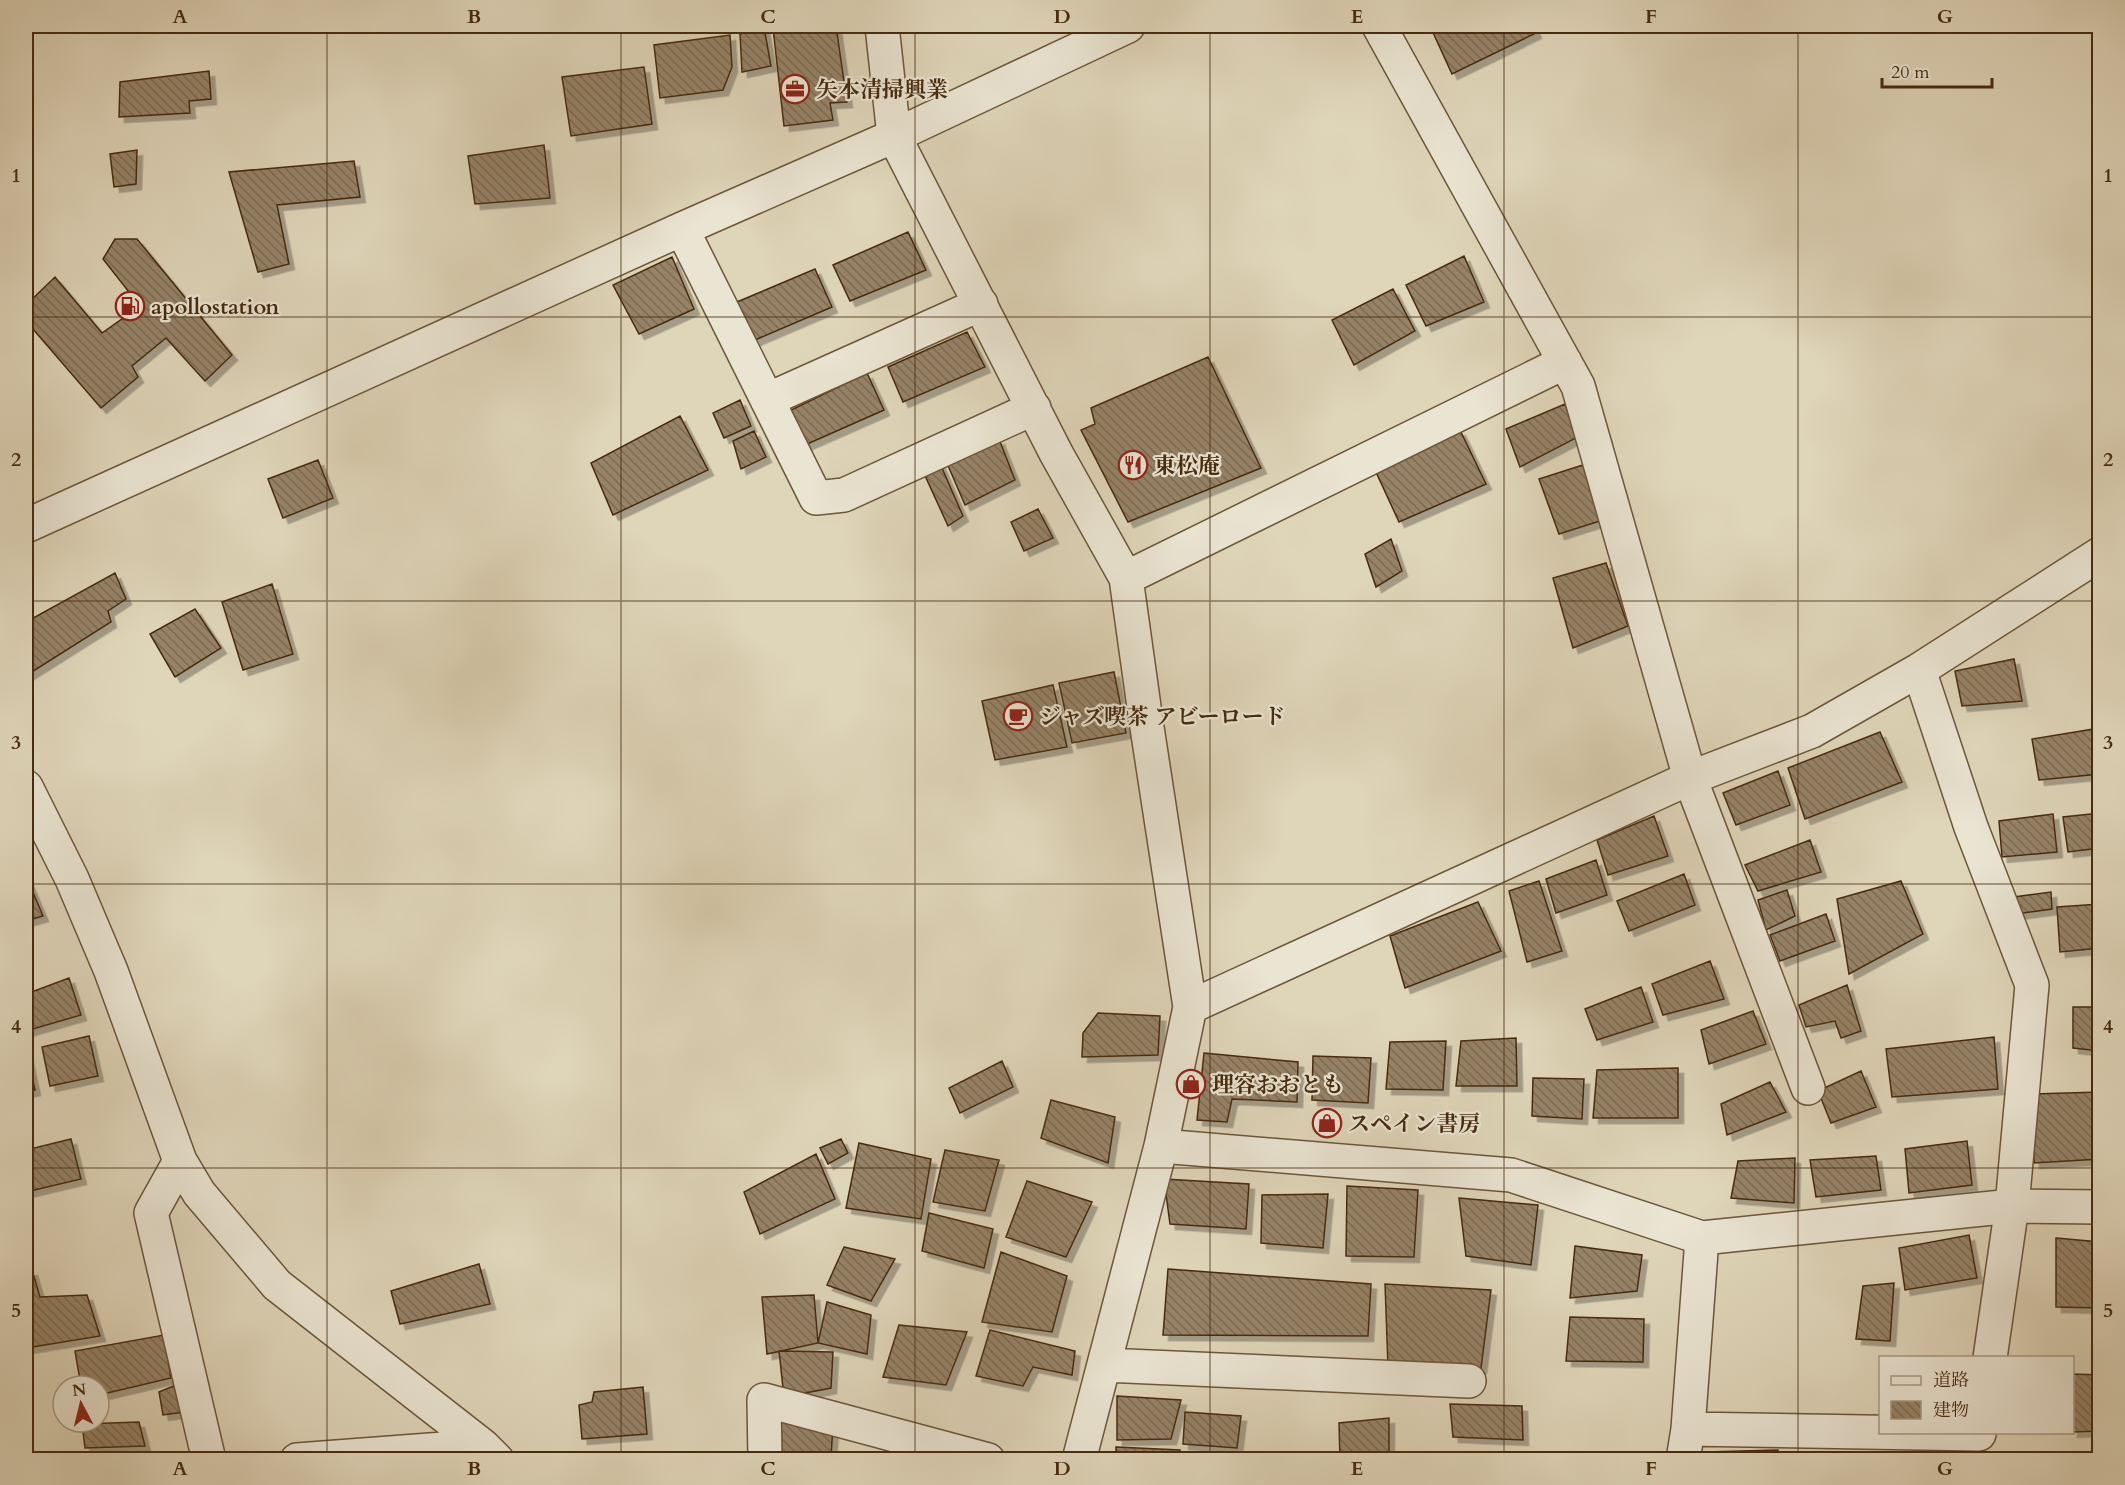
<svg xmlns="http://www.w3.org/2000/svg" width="2125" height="1485" font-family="Cardo,'Noto Serif JP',serif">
	<defs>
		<pattern id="building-back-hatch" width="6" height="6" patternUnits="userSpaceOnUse" patternTransform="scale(1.5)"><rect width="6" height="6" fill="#968367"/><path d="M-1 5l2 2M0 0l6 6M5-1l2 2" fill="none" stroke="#7c6b53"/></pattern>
		<filter id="shadow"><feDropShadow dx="5.5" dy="5.5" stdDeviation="0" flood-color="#0004"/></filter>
	</defs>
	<rect width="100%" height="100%" fill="#dfd5b9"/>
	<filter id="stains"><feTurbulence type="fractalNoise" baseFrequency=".00333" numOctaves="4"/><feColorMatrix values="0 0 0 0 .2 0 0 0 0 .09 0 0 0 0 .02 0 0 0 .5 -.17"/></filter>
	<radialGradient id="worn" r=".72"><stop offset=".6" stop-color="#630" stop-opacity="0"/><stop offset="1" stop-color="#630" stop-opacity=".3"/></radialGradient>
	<!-- building -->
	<path fill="url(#building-back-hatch)" stroke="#462b0f" stroke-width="1.5" filter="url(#shadow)" d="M788,26H836L847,102L830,103L833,120L784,126L773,28Z
		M1430,26H1533L1536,33L1452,74Z
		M764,27L771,66L742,72L740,34Z
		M730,35L732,67L723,90L660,98L654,45Z
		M644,67L652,124L571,136L562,77Z
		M209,71L211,99L189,101L190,113L119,117L120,82Z
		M544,145L550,198L475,204L468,156Z
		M137,150L136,184L114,187L110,154Z
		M354,161L360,197L277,205L289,264L258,272L229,172Z
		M908,232L926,270L850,301L833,265Z
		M115,239H137L232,355L205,381L166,338L132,366L138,377L101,408L26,321V305L55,277L102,333L140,306L103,259Z
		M1464,256L1484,302L1426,326L1406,285Z
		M672,257L694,309L639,334L613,285Z
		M815,269L832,307L755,340L737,302Z
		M1393,289L1415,331L1354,365L1332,320Z
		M967,332L985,367L903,402L888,367Z
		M1208,357L1261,468L1128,522L1081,430L1095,424L1091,408Z
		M867,373L884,410L805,445L789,411Z
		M740,400L751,426L724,438L713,413Z
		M1565,404L1578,437L1520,467L1506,429Z
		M680,416L708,470L613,515L591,463Z
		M1460,430L1486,484L1399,522L1376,472Z
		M754,431L766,457L741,469L733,441Z
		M999,439L1015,480L965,505L946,461Z
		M938,459L963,516L948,526L922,469Z
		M318,460L333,498L283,518L268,479Z
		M1586,464L1603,520L1559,534L1539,479Z
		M1038,509L1053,538L1024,551L1011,522Z
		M1391,539L1402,571L1376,587L1365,554Z
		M1606,563L1628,626L1573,648L1553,578Z
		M115,573L126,599L108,611L111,622L27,675L26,671V622Z
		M272,584L293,654L243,670L222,602Z
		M195,609L221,648L175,677L150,634Z
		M2014,659L2022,701L1962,706L1955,671Z
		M1114,672L1126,733L1072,743L1059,683Z
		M1053,685L1067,747L995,760L982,701Z
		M2100,728V774L2039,780L2032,739Z
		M1880,732L1902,782L1805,819L1788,768Z
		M1778,771L1790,805L1736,825L1723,793Z
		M2100,813V848L2068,852L2063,817Z
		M2053,814L2057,852L2002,857L1999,821Z
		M1654,816L1668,856L1608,875L1597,840Z
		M1810,840L1821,872L1758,891L1745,865Z
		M1596,860L1607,895L1556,913L1546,879Z
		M1684,874L1695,905L1629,931L1617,901Z
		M27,878L43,916L29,920L26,913V879Z
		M1539,881L1562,951L1527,962L1509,891Z
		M1901,881L1923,934L1849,974L1837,899Z
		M1787,890L1795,916L1766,930L1758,900Z
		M2051,892L2052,909L2016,914L2014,897Z
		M1478,902L1501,951L1405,988L1390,936Z
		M2100,904V948L2060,952L2057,907Z
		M1826,914L1835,941L1780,961L1770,935Z
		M1710,961L1724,999L1663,1015L1652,984Z
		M69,978L81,1015L26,1031V994Z
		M1847,985L1861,1031L1841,1038L1835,1021L1806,1027L1799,1005Z
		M1641,987L1653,1022L1597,1040L1585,1009Z
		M2073,1007H2100V1051L2073,1048Z
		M1753,1011L1766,1044L1709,1064L1701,1030Z
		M1098,1013L1160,1016L1158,1055L1082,1057L1083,1033Z
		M89,1036L98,1076L50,1086L42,1047Z
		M1994,1037L1998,1089L1892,1097L1886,1049Z
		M1516,1038L1517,1086H1456L1461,1041Z
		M1446,1041L1443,1090L1386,1089L1390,1042Z
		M26,1049L35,1090L26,1092Z
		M1204,1053L1298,1062L1297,1102L1232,1099L1227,1122L1197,1120Z
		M1313,1056L1371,1058L1368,1103L1312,1100Z
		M1002,1061L1013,1087L960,1113L949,1088Z
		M1678,1068V1118H1593L1597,1070Z
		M1861,1071L1876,1107L1831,1123L1818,1091Z
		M1533,1078L1584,1079L1582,1119L1532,1116Z
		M1770,1082L1786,1112L1727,1135L1721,1104Z
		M2100,1092V1159L2034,1163L2033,1094Z
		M1051,1100L1115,1117L1108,1163L1041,1138Z
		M71,1139L81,1179L26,1192V1150Z
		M841,1139L848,1153L828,1164L820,1148Z
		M1967,1141L1972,1185L1909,1193L1905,1149Z
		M859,1143L931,1159L921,1219L846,1208Z
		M945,1150L999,1160L985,1211L933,1202Z
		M816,1154L835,1199L760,1234L744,1192Z
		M1876,1156L1881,1190L1816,1197L1810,1160Z
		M1795,1158L1794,1203L1731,1198L1738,1161Z
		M1164,1179L1249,1184L1246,1229L1170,1224Z
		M1027,1181L1092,1202L1066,1257L1006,1237Z
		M1347,1186L1418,1190L1414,1257L1346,1256Z
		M1328,1194L1323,1248L1261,1243L1262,1195Z
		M1459,1198L1538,1205L1531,1265L1466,1256Z
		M929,1213L993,1229L984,1268L922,1251Z
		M1969,1235L1977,1278L1905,1290L1899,1248Z
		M2056,1238L2100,1242V1308L2056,1307Z
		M1575,1246L1642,1255L1637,1291L1570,1298Z
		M844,1247L895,1259L871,1301L827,1285Z
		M1001,1252L1067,1276L1052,1332L982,1322Z
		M479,1264L490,1304L400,1324L391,1291Z
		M1168,1269L1371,1284L1368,1336L1163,1335Z
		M32,1270L40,1297L87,1295L100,1336L26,1348V1271Z
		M1894,1283L1890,1341L1856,1339L1863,1286Z
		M1385,1284L1491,1290L1481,1368L1388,1366Z
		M814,1295L818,1343L767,1354L762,1297Z
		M827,1302L871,1315L867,1354L818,1343Z
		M1570,1317L1644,1319L1643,1362L1566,1361Z
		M899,1325L967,1332L946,1385L883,1377Z
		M990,1330L1075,1351L1072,1375L1033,1367L1023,1386L976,1376Z
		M164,1335L171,1378L99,1395V1386H81L75,1351Z
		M779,1351L833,1352L831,1388L784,1397Z
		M2072,1374L2100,1375V1431L2072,1432Z
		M178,1384L184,1412L163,1415L159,1392Z
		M643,1387L647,1434L582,1439L579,1405L592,1402L594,1392Z
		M1117,1396L1181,1400L1171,1439L1117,1440Z
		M1450,1404L1522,1406L1523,1440L1453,1437Z
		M1185,1412L1241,1416L1237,1448L1183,1444Z
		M1389,1418V1460H1340L1339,1423Z
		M775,1421L833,1425L831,1458L772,1455Z
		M139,1422L145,1446L85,1448L82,1424Z
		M1116,1447L1180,1450L1179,1460H1116Z
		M1778,1450V1460H1705V1452Z
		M1334,1452L1332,1460H1260Z
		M1789,1452H1849V1460H1788Z"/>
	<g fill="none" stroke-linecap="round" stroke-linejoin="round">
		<!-- minor casing -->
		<g stroke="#6c563a" stroke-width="36">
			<path id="minor" d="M882,26L894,136L1056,453L1126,578L1146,721L1190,1007L1161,1146L1079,1460
				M1379,26L1578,386L1690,778L1808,1088
				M682,229L816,498L844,495L1034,408
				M767,400L981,304
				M26,526L682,229L894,136L1128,26
				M1126,578L1565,362
				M1919,670L1971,827L2032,985L2012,1206L1990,1358
				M26,787L72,879L111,971L180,1161L199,1193L277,1285L483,1446L497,1460
				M1190,1007L1690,778L1812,731L1919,670L2100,554
				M1161,1146L1511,1175L1702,1238L2012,1206L2100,1207
				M180,1161L151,1213L209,1460
				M1104,1365L1469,1381
				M1688,1429L1979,1434V1432
				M297,1460L483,1446
				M765,1460L764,1400L988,1460
				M1683,1460L1688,1429L1702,1238"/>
		</g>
		<!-- minor -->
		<use href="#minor" stroke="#eae4d2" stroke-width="33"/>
	</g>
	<!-- grid -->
	<path fill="none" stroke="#462b0f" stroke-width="1.5" stroke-opacity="0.55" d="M327,26V1460M621,26V1460M915,26V1460M1210,26V1460M1504,26V1460M1798,26V1460M26,317H2100M26,601H2100M26,884H2100M26,1168H2100"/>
	<!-- icons -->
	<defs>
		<g id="office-ring" transform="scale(1.5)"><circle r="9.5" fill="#eae4d2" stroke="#8f2418" stroke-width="1.5"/><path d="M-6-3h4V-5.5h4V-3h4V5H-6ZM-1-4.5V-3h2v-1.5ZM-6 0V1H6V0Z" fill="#8f2418"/></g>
		<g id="fuel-ring" transform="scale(1.5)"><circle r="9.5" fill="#eae4d2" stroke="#8f2418" stroke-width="1.5"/><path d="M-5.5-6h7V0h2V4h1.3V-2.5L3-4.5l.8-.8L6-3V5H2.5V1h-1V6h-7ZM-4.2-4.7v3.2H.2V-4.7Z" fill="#8f2418"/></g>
		<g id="restaurant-ring" transform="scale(1.5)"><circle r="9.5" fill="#eae4d2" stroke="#8f2418" stroke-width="1.5"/><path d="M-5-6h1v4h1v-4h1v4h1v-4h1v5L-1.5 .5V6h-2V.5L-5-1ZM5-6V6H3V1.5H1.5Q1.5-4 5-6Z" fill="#8f2418"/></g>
		<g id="cafe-ring" transform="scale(1.5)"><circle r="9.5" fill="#eae4d2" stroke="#8f2418" stroke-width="1.5"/><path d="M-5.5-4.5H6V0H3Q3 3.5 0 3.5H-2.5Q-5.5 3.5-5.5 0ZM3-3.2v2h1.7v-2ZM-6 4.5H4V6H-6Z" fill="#8f2418"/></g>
		<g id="shop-ring" transform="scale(1.5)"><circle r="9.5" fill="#eae4d2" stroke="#8f2418" stroke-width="1.5"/><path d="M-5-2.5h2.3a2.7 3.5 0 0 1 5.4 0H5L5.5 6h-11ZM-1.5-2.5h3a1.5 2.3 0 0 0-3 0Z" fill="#8f2418"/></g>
	</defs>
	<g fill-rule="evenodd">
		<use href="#office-ring" x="795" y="89"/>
		<use href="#fuel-ring" x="130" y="306"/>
		<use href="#restaurant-ring" x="1133" y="465"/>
		<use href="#cafe-ring" x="1018" y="716"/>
		<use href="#shop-ring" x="1191" y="1084"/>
		<use href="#shop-ring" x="1327" y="1123"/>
	</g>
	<g text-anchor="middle" stroke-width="4.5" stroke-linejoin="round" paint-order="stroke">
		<!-- poi labels -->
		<g font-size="22" font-weight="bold" fill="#462b0f" stroke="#eae4d2" text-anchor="start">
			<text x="816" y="97">矢本清掃興業</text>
			<text x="151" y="314">apollostation</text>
			<text x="1154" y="473">東松庵</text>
			<text x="1039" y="724">ジャズ喫茶 アビーロード</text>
			<text x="1212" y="1092">理容おおとも</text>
			<text x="1348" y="1131">スペイン書房</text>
		</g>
	</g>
	<!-- margin -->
	<rect width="2125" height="1485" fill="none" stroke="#dfd5b9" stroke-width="66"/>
	<!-- legend -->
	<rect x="1879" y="1356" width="195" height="78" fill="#eae4d2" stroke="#a89a84" stroke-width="1.5"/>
	<rect x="1891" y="1376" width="30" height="9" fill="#eae4d2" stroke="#a89a84" stroke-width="1.5"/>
	<text x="1933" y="1386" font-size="18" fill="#462b0f">道路</text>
	<rect x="1891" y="1401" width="30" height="18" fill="url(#building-back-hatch)" stroke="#a89a84" stroke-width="1.5"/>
	<text x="1933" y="1416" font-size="18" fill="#462b0f">建物</text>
	<!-- north arrow -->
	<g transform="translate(81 1404) rotate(353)"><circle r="28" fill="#eae4d2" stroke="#a89a84" stroke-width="1.5"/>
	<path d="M0-4.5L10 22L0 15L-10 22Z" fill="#8f2418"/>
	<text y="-9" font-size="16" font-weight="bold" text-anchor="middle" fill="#462b0f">N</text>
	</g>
	<!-- scale -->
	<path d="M1882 78v9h110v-9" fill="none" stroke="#462b0f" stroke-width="3"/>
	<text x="1891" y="78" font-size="18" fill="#462b0f" stroke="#eae4d2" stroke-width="4.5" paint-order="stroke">20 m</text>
	<rect x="33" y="33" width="2059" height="1419" fill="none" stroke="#462b0f" stroke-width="2"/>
	<g font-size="20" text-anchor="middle" font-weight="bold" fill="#462b0f">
		<text x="180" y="23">A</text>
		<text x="474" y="23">B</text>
		<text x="768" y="23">C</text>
		<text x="1062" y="23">D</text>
		<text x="1357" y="23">E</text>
		<text x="1651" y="23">F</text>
		<text x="1945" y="23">G</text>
		<text x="16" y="182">1</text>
		<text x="2108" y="182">1</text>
		<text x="16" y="466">2</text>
		<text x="2108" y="466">2</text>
		<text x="16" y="749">3</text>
		<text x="2108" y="749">3</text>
		<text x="16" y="1033">4</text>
		<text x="2108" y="1033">4</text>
		<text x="16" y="1317">5</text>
		<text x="2108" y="1317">5</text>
		<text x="180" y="1475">A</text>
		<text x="474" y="1475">B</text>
		<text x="768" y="1475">C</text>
		<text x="1062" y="1475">D</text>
		<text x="1357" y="1475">E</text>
		<text x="1651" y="1475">F</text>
		<text x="1945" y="1475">G</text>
	</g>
	<rect width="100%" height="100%" filter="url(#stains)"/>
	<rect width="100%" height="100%" fill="url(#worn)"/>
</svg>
